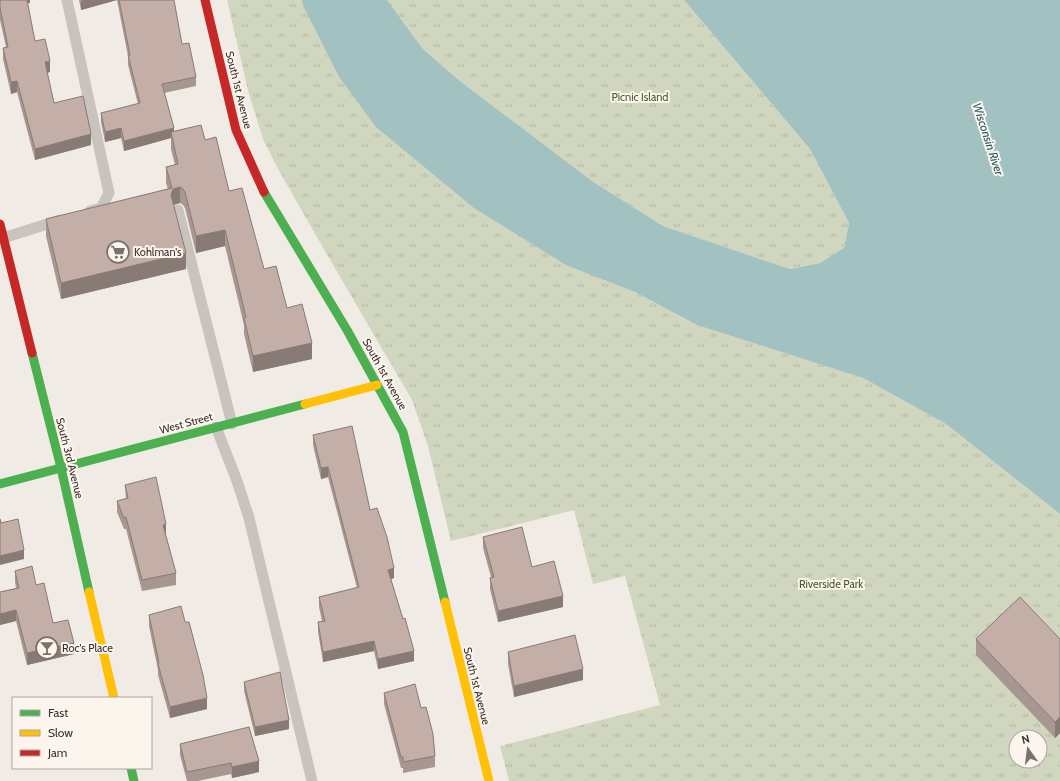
<svg xmlns="http://www.w3.org/2000/svg" width="1060" height="781" font-family="Cabin,sans-serif">
	<defs>
		<pattern id="park-tufts" width="24" height="20" patternUnits="userSpaceOnUse"><rect width="24" height="20" fill="#d1d6bf"/><path d="M3 7l-1-3M5 7V3M7 7l1-3M15 17l-1-3M17 17v-4M19 17l1-3" fill="none" stroke="#b4b8a4"/></pattern>
	</defs>
	<rect width="100%" height="100%" fill="#f0ebe5"/>
	<!-- park -->
	<path fill="url(#park-tufts)" fill-rule="evenodd" d="M227,0H302L303,6L339,77L635,292L697,325L863,378L946,424L1060,514V781H509L500,746L660,705L625,576L593,584L574,510L451,541L428,446L412,400L318,239L277,167L263,139L249,94ZM1016,737H1040V761H1016Z
		M387,0H684L810,149L849,223L844,248L820,263L790,269L663,226L592,181L460,81L423,49Z"/>
	<!-- water -->
	<path fill="#a1c2c1" d="M302,0H387L423,49L460,81L592,181L663,226L790,269L820,263L844,248L849,223L810,149L684,0H1060V514L946,424L863,378L697,325L635,292L566,265L474,208L376,127L339,77L303,6Z"/>
	<g fill="none" stroke-linecap="round" stroke-linejoin="round">
		<!-- lane -->
		<path stroke="#c9c3be" stroke-width="11" d="M67,0L109,193L101,208L90,211
			M178,210L232,424
			M3,238L60,220
			M216,427L237,481L249,518L312,781"/>
		<!-- fast -->
		<path stroke="#4caf50" stroke-width="9" d="M264,192L347,330L403,432L445,602
			M32,353L61,468L89,592
			M0,484L305,404
			M131,768L134,781"/>
		<!-- slow -->
		<path stroke="#ffc107" stroke-width="9" d="M305,404L377,385
			M89,592L114,698
			M445,602L489,781"/>
		<!-- jam -->
		<path stroke="#c62828" stroke-width="9" d="M205,0L236,130L264,192
			M0,224L32,353"/>
	</g>
	<!-- wall -->
	<path fill="#a89690" d="M0,0H30V3H27L35,41L50,72L47,73L54,103L91,145L35,160L17,92L11,94L3,59V48L6,47L0,20Z
		M79,0H151L182,44L196,77V86L164,93L174,132L205,140L229,191L264,269L287,308L312,359L253,372L244,334V325L225,246L196,253L185,208L183,205L180,203L174,205L186,269L61,299L46,236V219L168,189L166,183V167L175,165L171,149V138L124,151L121,138L105,142L101,122V113L138,104L128,65V56L117,0L81,10Z
		M313,435L370,510L394,578L391,579L414,661L378,669L374,651L323,662L318,632V622L322,621L319,607V597L357,588L328,477L321,479L313,445Z
		M125,485L166,536L176,573V585L142,591L126,529H124L117,512V501L126,499Z
		M483,537L532,567L563,607L498,622L490,589V578L491,577L483,548Z
		M15,571L36,585L53,623L74,654L27,665L16,621L0,625V592L16,588L15,582Z
		M149,615L207,709L170,718L158,675V670L149,626Z
		M976,639H1060V733L1055,738L976,655Z
		M508,652L583,680L514,697L508,664Z
		M244,682L289,729L255,736L244,691Z
		M384,693L421,708L435,756V767L403,773V768H401L384,704Z
		M180,744L259,772L232,778L231,774L198,781H187L180,755Z"/>
	<!-- shaded-wall -->
	<path fill="#887a75" d="M25,0H30V3L25,4Z
		M85,0H117L81,10V1Z
		M50,61V72L45,73V62Z
		M17,81V92L11,94V82Z
		M121,128V138L105,142V132Z
		M174,128V138L171,132V138L124,151V141Z
		M91,134V145L35,160V149Z
		M180,187V203L173,205L171,195L173,189Z
		M225,230V246L196,253V236Z
		M186,253V269L61,299V283Z
		M312,343V359L253,372V356Z
		M328,467V477L321,479V468Z
		M166,524V536H163V525Z
		M24,550V559L0,565V556Z
		M394,568V578L388,580V570Z
		M563,596V607L498,622V611Z
		M16,610V621L0,625V614Z
		M374,641V651L323,662V652Z
		M74,643V654L27,665V653Z
		M414,651V661L378,669V659Z
		M583,669V680L514,697V686Z
		M207,698V709L170,718V707Z
		M1060,717V733L1055,738V722Z
		M289,720V729L255,736V727Z
		M259,761V772L232,778V767Z"/>
	<!-- building -->
	<path fill="#c3afa7" stroke="#887a75" d="M0,0H27L35,41L45,39L50,61L45,62L54,103L83,96L91,134L35,149L17,81L11,82L3,48L8,47L0,8Z
		M119,0H174L182,44L189,43L196,77L162,84L174,128L124,141L121,128L105,132L101,113L140,103L128,55H130Z
		M201,125L205,140L216,137L229,191L242,188L264,269L276,266L287,308L302,304L312,343L253,356L244,318L246,317L225,230L196,236L185,192L183,189L180,187L173,189L171,195L186,253L61,283L46,219L172,188L166,167L178,164L171,132Z
		M352,426L370,510L377,508L387,537L394,568L388,570L403,619L405,618L414,651L378,659L374,641L323,652L318,622L325,621L319,597L359,587L328,467L321,468L313,435Z
		M156,477L166,524L163,525L176,573L142,580L126,517L124,518L117,501L128,498L125,485Z
		M0,519L1,523L18,519L24,550L0,556Z
		M522,527L532,567L554,561L563,596L498,611L490,578L494,577L483,537Z
		M32,566L36,585L44,583L53,623L68,620L74,643L27,653L16,610L0,614V592L19,588L15,571Z
		M1020,597L1060,639V717L1055,722L976,639Z
		M181,606L185,622H189L203,675L207,698L170,707L158,664L159,663L149,615Z
		M575,635L583,669L514,686L508,652Z
		M280,672L289,720L255,727L244,682Z
		M415,684L421,708L426,707L433,734L435,756L403,762V757H401L384,693Z
		M249,727L259,761L232,767L231,763L187,772L180,744Z"/>
	<!-- icons -->
	<defs>
		<g id="supermarket-ring" transform="scale(1.15)"><circle r="9.5" fill="#fbf5ee" stroke="#7a716c" stroke-width="1.5"/><path d="M-6-5.5h2.5l.6 2H6L4.5 2H-2.5L-4.4-4H-6ZM-1.5 3.2a1.3 1.3 0 1 0 .1 0ZM3 3.2a1.3 1.3 0 1 0 .1 0Z" fill="#7a716c"/></g>
		<g id="bar-ring" transform="scale(1.15)"><circle r="9.5" fill="#fbf5ee" stroke="#7a716c" stroke-width="1.5"/><path d="M-6-5H6L.8 .8V4.5H3.5V6h-7V4.5H-.8V.8Z" fill="#7a716c"/></g>
	</defs>
	<g fill-rule="evenodd">
		<use href="#supermarket-ring" x="118" y="252"/>
		<use href="#bar-ring" x="47" y="648"/>
	</g>
	<g text-anchor="middle" stroke-width="4" stroke-linejoin="round" paint-order="stroke">
		<!-- street labels -->
		<g font-size="11" fill="#3b302b" stroke="#fbf5ee">
			<text transform="translate(239 90) rotate(76)" y="4">South 1st Avenue</text>
			<text transform="translate(385 374) rotate(61)" y="4">South 1st Avenue</text>
			<text transform="translate(186 423) rotate(-15)" y="4">West Street</text>
			<text transform="translate(70 458) rotate(76)" y="4">South 3rd Avenue</text>
			<text transform="translate(477 686) rotate(76)" y="4">South 1st Avenue</text>
		</g>
		<!-- park labels -->
		<g font-size="11" fill="#4a5a2e" stroke="#fbf5ee">
			<text x="640" y="101">Picnic Island</text>
			<text x="831" y="588">Riverside Park</text>
		</g>
		<!-- poi labels -->
		<g font-size="11" fill="#3b302b" stroke="#fbf5ee" text-anchor="start">
			<text x="134" y="256">Kohlman's</text>
			<text x="62" y="652">Roc's Place</text>
		</g>
		<!-- water labels -->
		<g font-size="12" font-style="italic" fill="#1f5a5e" stroke="#fbf5ee">
			<text transform="translate(988 139) rotate(72)" y="4">Wisconsin River</text>
		</g>
	</g>
	<!-- legend -->
	<rect x="12" y="697" width="140" height="72" fill="#fbf5ee" stroke="#aea6a0"/>
	<rect x="20" y="710" width="20" height="6" fill="#4caf50" stroke="#aea6a0"/>
	<text x="48" y="717" font-size="12" fill="#3b302b">Fast</text>
	<rect x="20" y="730" width="20" height="6" fill="#ffc107" stroke="#aea6a0"/>
	<text x="48" y="737" font-size="12" fill="#3b302b">Slow</text>
	<rect x="20" y="750" width="20" height="6" fill="#c62828" stroke="#aea6a0"/>
	<text x="48" y="757" font-size="12" fill="#3b302b">Jam</text>
	<!-- north arrow -->
	<g transform="translate(1028 749) rotate(346)"><circle r="19" fill="#fbf5ee" stroke="#aea6a0"/>
	<path d="M0-3L7 15L0 10L-7 15Z" fill="#7a716c"/>
	<text y="-6" font-size="11" font-weight="bold" text-anchor="middle" fill="#3b302b">N</text>
	</g>
</svg>
